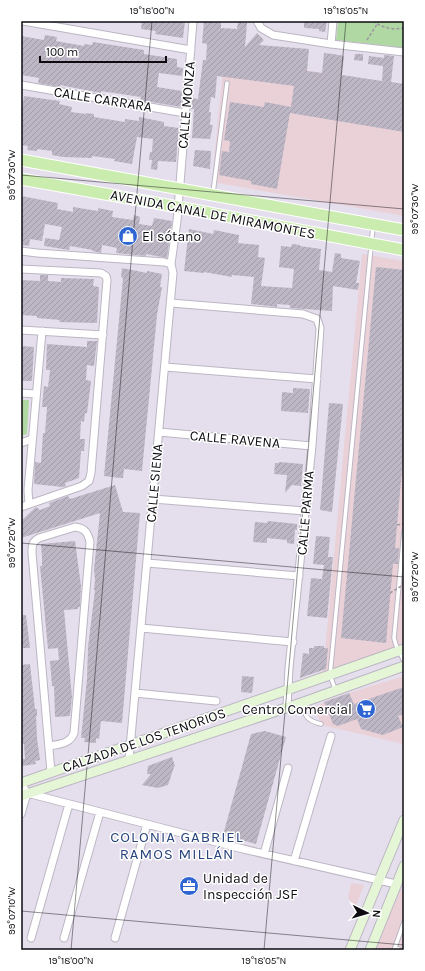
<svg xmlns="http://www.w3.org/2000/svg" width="425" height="971" font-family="Karla,sans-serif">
	<defs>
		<pattern id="building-hatch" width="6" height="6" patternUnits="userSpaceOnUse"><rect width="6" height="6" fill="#bdb7c5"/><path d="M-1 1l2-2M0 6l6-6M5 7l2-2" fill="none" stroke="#a19ca8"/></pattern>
	</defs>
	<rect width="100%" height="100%" fill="#e5dfed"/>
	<!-- commercial -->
	<path fill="#ead1d8" d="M224,59L404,84V216L212,182Z
		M362,254L404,261V644L323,673Z
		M404,676V744L321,725L315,707L324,702L349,693Z
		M351,883L364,885L356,906L350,904L351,900L348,899Z
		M400,889L404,890V950H376Z"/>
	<!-- park -->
	<path fill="#b0d8a2" d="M338,21H404V48L336,40Z
		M21,400H29L27,434L21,436Z"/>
	<!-- building -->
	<path fill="url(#building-hatch)" d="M142,21H185L183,38L155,34L156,31L141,29Z
		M204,21L221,22V28L237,29L238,22L247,23L245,47L257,33L264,40L259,45L309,49L307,71L322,73L324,53L333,54L344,56L342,75L382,81L383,66L368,64L369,56L384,58V55L394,56L391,82L404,84V132L290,113L294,86L217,76L215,98L211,97L209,112H211L210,125H213L210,139L192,138L194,109H191L192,98L198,99L203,60H206L207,44L202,43Z
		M304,21H327L325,32L319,31V29L304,28Z
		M45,35L57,37L56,41L67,43L84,46V44L92,45L93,42L144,50V54L177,59V67L183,68L182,76L159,73L157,87L182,91L181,107L140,100L141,97L101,91V93L60,85V87L38,83L39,78L21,75V36L44,40Z
		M355,54H363V61L354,60Z
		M24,96L60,101L59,104L72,107L71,112L86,114V113L94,114V117L125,122V119L139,121V117L164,122V126L179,128L176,162L158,161L157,170L151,169L152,160H149L150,152H152L153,139L137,137L132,164L114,161L115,159L92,156V158L63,157L52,155V151L37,149V151L27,150L28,146L21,145V115Z
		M230,102L264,107L265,102L291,107L277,189L251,184V181L219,175L222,151L229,152L230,141L224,140Z
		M195,150L211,151L210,169L193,166Z
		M21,196L58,203L57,209L73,212V207L98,211V208L113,211L112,217L133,220L134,215L140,217L139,224L152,226L154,218L172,221L167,258L146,254V256L116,253L117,248L102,245L101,253L92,251L93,250L70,246L69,250L44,246L45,238L59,240L62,227L45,224L42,241L30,239L29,246L23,245V241H21Z
		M189,229L213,234L214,230L239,235L238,243L259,245L258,257L265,258L261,286L292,288L294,269L279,267L281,246L291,247L292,244L300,245V246L321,249L319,270L332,272L335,253L341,254V258L360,261L356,283H359L358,290L333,286L332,311L290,308V305L277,304V307L251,304L254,277L232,275V277L204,272V273L184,271Z
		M376,267L404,270V447L395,548H399L398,564H393L386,643L341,638Z
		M122,268L147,273V271L162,274L160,287H162L157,315L142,471L124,469L123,478H120L104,476L123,278L121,277Z
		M40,275H48V281L61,282V278L94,279L93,286L99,287L97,323L59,322L60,320L37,318V316L21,315V280L40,281Z
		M87,341H97L94,366L87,365L86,380L91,381L87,413H85L84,422L81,421L80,439H85L84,451H81L79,478L65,483L66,486L63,487L34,484L35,462L41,463L43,433H45L47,407H42L44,386L48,387L50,370H46L47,344L87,347Z
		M21,346L34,347L32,381H21Z
		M293,388L310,389L308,413L281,411L282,392L293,393Z
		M329,403L343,404L332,512L320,510Z
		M279,462L303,464L301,486L292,485L285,493L287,475L274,474L275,463H279Z
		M115,485L123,512L140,513L122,723L101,721L99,739L96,738V743L84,742L85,738H81L87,679L88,647L95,590H94L95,580L94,569L100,513L21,538V521L36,507L40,510L50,506L49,503L68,496L70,499Z
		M268,521L297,524V530H295L294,544L287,543V540L267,538V543L253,542L255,522L267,523Z
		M316,536L330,537L328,557H333L327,618L307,616L311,578L322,579L324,565L313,564Z
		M75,541L81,586L80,607H78V609L64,610L72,697L70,716L55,717L54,686H52L50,661L59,660L58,648L48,649L40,566H42V557L41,544Z
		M21,615H26L30,648H21Z
		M314,646H324V648H328L326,669L300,678L303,653L309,654V648H314Z
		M30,664L35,709H37V716H36L37,738L40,760L35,761L36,764L22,766V759H25L24,744H22L21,737H23L21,724V665Z
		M242,676L254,677L252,693L241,692Z
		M404,687V714L398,716L403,727L383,735L361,729L357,719L338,726L333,724L324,702L349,693L354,704Z
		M265,731L286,737L256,844L223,835L251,734Z
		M172,757L175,766L174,767L168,785L158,788L142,785L151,774H147L148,766Z"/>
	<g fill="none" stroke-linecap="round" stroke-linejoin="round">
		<!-- lane casing -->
		<g stroke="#bcb6c3" stroke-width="5.5">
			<path id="lane" d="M213,193L227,83
				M404,531L394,638L396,645L404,661
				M335,689L330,675L373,226
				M302,704C305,717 308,721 321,724
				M395,948L401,950
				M394,950L404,922"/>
		</g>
		<!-- street casing -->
		<g stroke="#bcb6c3" stroke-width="9">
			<path id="street" d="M23,21L191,50
				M257,21L261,28L273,35L331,44L404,52
				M331,44L333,21
				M21,85L185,113
				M21,251L37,253L164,262L171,264
				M21,269L101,273L106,276L107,280L91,473L89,481L82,486L21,507
				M171,303L303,314L317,319L320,328L312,446L289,668L287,707
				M21,330L103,335
				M165,367L317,379
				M21,393L36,394
				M159,432L312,446
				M21,443L32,439
				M153,499L305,511
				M29,504L28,490L42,331
				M147,563L299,576
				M141,628L293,642
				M135,693L216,701
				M49,746C59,744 70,744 74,733L90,542C88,533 85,528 75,527L39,538C32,542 32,545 32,553L51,772
				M129,759L173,273L171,264L177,221L193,21
				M21,783L27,793L243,849L396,884
				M21,814L27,793
				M264,854L288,768
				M294,861L331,736
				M31,938L69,804
				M64,938L100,812
				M115,938L147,824"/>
		</g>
		<!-- secondary casing -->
		<g stroke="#bcb6c3" stroke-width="11">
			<path id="secondary" d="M21,783L404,649
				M21,796L301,703L404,666
				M350,950L404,820
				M370,950L404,866"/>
		</g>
		<!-- primary casing -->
		<g stroke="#fff" stroke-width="13">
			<path id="primary" d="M21,160L404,230
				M21,179L178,207L404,250"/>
		</g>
		<!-- path -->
		<path stroke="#9c97a2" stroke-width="1.5" stroke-dasharray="3 2" stroke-linecap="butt" d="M373,21C382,28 393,30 404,28
			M367,40L379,21
			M397,525L403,524"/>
		<!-- lane -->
		<use href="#lane" stroke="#fff" stroke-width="3.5"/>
		<!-- street -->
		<use href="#street" stroke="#fff" stroke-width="7"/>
		<!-- secondary -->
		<use href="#secondary" stroke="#e5f6d7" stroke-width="9"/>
		<!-- primary -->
		<use href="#primary" stroke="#cbecaf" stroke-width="11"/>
		<!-- path-bridge -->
		<path stroke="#9c97a2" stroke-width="1.5" stroke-dasharray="3 2" stroke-linecap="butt" d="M390,593L403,585"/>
	</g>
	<!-- ticks -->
	<path fill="none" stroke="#0d0b10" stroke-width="1" stroke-opacity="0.45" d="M21,175L404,209M21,543L404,577M21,911L404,945M71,950L152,21M264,950L346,21"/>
	<!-- icons -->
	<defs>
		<g id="shop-disc" transform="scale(1)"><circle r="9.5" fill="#2e65d3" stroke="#fff"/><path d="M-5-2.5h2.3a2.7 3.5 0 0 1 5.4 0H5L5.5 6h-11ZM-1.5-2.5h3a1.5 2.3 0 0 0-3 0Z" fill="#fff"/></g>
		<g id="supermarket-disc" transform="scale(1)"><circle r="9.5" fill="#2e65d3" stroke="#fff"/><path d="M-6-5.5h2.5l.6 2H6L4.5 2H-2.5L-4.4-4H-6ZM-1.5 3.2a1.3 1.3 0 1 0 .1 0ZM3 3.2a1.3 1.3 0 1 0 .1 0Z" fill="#fff"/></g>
		<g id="office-disc" transform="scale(1)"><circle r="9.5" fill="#2e65d3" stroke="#fff"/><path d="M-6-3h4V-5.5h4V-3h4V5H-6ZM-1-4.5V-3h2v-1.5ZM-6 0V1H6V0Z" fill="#fff"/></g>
	</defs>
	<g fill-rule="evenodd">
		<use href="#shop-disc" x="128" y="236"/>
		<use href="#supermarket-disc" x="366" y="709"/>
		<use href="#office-disc" x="189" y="886"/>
	</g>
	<g text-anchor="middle" stroke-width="3" stroke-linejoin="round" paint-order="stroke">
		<!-- street labels -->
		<g font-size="14" fill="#0d0b10" stroke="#fff">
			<text transform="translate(103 99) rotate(9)" y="5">CALLE CARRARA</text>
			<text transform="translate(186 105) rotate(-85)" y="5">CALLE MONZA</text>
			<text transform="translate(213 214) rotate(11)" y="5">AVENIDA CANAL DE MIRAMONTES</text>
			<text transform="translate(235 439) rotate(5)" y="5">CALLE RAVENA</text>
			<text transform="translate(154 483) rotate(-85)" y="5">CALLE SIENA</text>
			<text transform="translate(305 513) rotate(-85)" y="5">CALLE PARMA</text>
			<text transform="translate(144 740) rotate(-19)" y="5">CALZADA DE LOS TENORIOS</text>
		</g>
		<!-- poi labels -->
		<g font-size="14" fill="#0d0b10" stroke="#fff" text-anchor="start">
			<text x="142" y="241">El sótano</text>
			<text x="352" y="714" text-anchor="end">Centro Comercial</text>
			<text x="203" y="883">Unidad de<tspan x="203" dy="16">Inspección JSF</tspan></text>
		</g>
		<!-- neighbourhood labels -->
		<g font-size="15" letter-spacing="1" fill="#29457d" stroke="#fff">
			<text x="177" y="842">COLONIA GABRIEL<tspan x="177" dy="17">RAMOS MILLÁN</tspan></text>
		</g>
	</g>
	<!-- border -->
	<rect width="425" height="971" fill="none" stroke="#ffffff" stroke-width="44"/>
	<!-- north arrow -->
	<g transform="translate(367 913) rotate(95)" stroke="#ffffff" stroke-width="3" paint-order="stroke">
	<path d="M0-3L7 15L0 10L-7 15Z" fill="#0d0b10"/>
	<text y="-6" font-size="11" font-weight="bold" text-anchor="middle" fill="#0d0b10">N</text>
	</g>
	<!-- scale -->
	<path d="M40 56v6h126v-6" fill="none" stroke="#0d0b10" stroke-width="2"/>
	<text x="46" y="56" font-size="12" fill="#0d0b10" stroke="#ffffff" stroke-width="3" paint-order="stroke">100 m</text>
	<rect x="22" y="22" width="381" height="927" fill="none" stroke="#0d0b10" stroke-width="1.5"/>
	<g font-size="10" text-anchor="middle" fill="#0d0b10">
		<text x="152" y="14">19°18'00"N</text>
		<text x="346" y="14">19°18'05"N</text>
		<text transform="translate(11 175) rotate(-90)" y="4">99°07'30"W</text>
		<text transform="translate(414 209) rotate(-90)" y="4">99°07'30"W</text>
		<text transform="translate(11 543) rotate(-90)" y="4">99°07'20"W</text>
		<text transform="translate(414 577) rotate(-90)" y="4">99°07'20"W</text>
		<text transform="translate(11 911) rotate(-90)" y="4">99°07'10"W</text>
		<text x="71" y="964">19°18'00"N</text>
		<text x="264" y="964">19°18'05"N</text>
	</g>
</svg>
